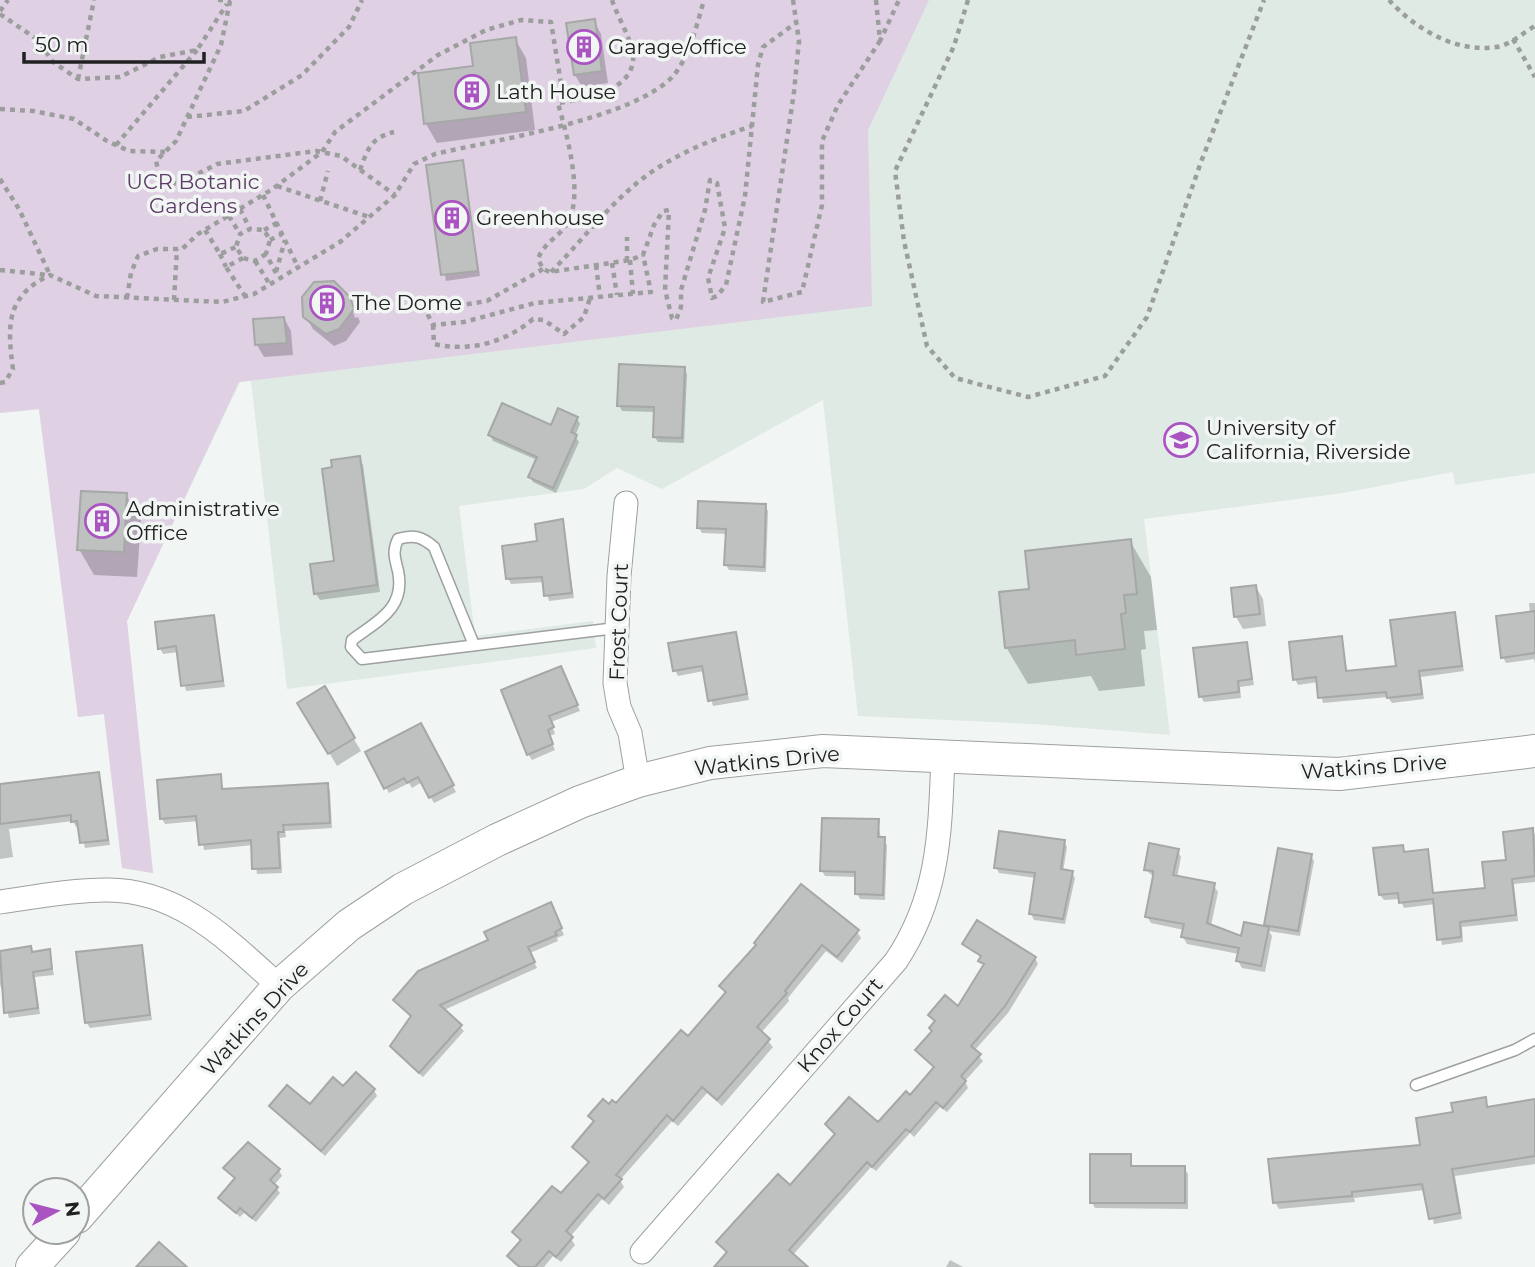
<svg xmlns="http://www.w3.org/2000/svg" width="1535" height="1267" font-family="Montserrat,sans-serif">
	<rect width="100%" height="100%" fill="#f1f5f3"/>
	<!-- built -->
	<path fill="#dfeae4" d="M0,0H1535V473L1455,485L1453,472L1343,493L1144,519L1170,735L1033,724L858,716L823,400L662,489L617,468L584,489L459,506L475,636L593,621L596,648L287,689L251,381L240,382L127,621L153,873L122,868L104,714L78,717L39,409L0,413Z"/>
	<!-- green -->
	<path fill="#dfd0e4" d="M0,0H929L868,130L872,306L239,382L127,621L153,873L122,868L104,714L78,717L39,409L0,413Z"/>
	<!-- shadow -->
	<path fill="#0003" d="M594,21L601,34L608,83L582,87L575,75Z
		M515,39L526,58L535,130L437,143L426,124L420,74L475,68Z
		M463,162L480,276L446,281L428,166Z
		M349,298L355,318L358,317L360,322L346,341L334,346L313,329L305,316Z
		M284,318L291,331L293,355L264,357L257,345Z
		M684,368L687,374L684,443L658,442L654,436L655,412L622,411L619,405Z
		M577,418L580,424L575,436L579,442L556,493L533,482L530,477L537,460L493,441L490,435L552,427Z
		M359,458L363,465L380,592L320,600L316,594L336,562Z
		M126,495L141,520L137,577L94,575L79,549Z
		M765,506L768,511L766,572L729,570L726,565L727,534L702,533L699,528Z
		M562,521L574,598L549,601L544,582L511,584L508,578Z
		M1130,541L1151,577L1157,630L1144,631L1146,649L1141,650L1145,686L1099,691L1091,676L1028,684L1006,647L1031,590Z
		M1256,587L1263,599L1266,626L1243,629L1236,617Z
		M1529,603H1535V664L1534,659L1506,663L1503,657L1530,613Z
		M1454,614L1464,671L1421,677L1424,699L1392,703L1388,697L1323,703L1318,682L1298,685L1295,679L1341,638L1348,673L1398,667Z
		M213,617L225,687L186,691L179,652L163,654L160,648Z
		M735,634L749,700L713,706L704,671L678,676L675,670Z
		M1246,644L1254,685L1240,687L1241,698L1204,702L1201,697Z
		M563,674L580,711L551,722L555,734L549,736L555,750L532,760L528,754Z
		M324,689L361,751L337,766L300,703Z
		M420,725L456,792L434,803L422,782L412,788L409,783L389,793L367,753Z
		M99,773L110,845L85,848L80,826L76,827L73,821L9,829L13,857L0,859V785Z
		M220,776L224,791L327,785L330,791L332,828L285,831L286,837L280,838L282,873L257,874L253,845L204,850L199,821L165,824L162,819Z
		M878,821L881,839L887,845L885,900L860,899L857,893V877L825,876L822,871Z
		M1532,830L1535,835V882L1514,884L1518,921L1462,927L1463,942L1442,945L1435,904L1404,908L1400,899L1384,900L1380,895L1402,847L1406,854L1427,851L1434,895L1487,889Z
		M1064,842L1067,847L1063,872L1072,873L1075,878L1065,924L1034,920L1031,914L1036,878L999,873L996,867Z
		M1177,850L1181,857L1177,878L1213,885L1218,892L1211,926L1242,939L1267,928L1265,925L1311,856L1314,861L1300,936L1269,931L1272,936L1265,972L1242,968L1238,961L1239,954L1187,944L1183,937L1184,930L1151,923L1147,916L1154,877L1146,870Z
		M553,910L564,935L557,938L558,941L530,953L537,968L444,1010L464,1031L423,1077L395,1052L392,1046L412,1018L395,1000Z
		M857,932L861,938L842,963L826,951L788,998L789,1001L761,1033L773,1047L722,1106L707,1093L678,1126L672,1121L620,1180L624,1187L609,1205L602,1199L570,1237L575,1245L561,1262L553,1256L544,1267H518L513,1263L509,1256L521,1242L514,1233L561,1196L589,1164L574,1147L594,1123L590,1116L616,1105L688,1038L725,993L721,986L757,946Z
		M964,944L1035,958L1038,964L1008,1013L974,1051L983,1061L965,1081L968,1088L947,1112L940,1107L914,1137L910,1133L876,1171L871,1167L792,1256L805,1267H716L728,1253L718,1242L790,1187L836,1136L827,1125H878L910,1097L935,1069L917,1050L933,1032L936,1023L930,1015L958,1008L984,968L982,958Z
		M141,946L152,1020L90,1028L86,1022Z
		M30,948L33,953L49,951L54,975L35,977L40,1014L9,1018L0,984V952Z
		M343,1089L374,1090L377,1096L325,1156L271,1107H310Z
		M1485,1099L1489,1109L1535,1100V1164L1455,1176L1462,1219L1434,1224L1425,1190L1354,1198L1355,1202L1279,1209L1275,1202L1422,1147L1455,1113Z
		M1130,1156L1133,1168H1184L1188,1174V1209L1095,1208L1092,1203Z
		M226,1168L279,1170L282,1176L274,1185L280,1193L256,1222L244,1213L240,1217L220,1198L236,1180Z
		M950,1260L963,1267H946Z"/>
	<!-- building -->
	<path fill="#bec1bf" stroke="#a5a8a6" stroke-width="2" d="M595,19L602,71L574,75L566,23Z
		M516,37L526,112L424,124L418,73L473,66L470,43Z
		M463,160L478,271L441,275L426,165Z
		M334,281L350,297L354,309L339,329L326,334L303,317L302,297L314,282Z
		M284,317L287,343L255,345L253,319Z
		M619,364L685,367L682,438L653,437L654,407L617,406Z
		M502,403L551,425L558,408L578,417L571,432L577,435L553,488L528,477L537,457L488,435Z
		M360,456L377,585L314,594L310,564L334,561L322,469L332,467L331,460Z
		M81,491L127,493L124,552L77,550Z
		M698,501L766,504L764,567L724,565L726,529L697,528Z
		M563,519L572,593L544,596L542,577L506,579L502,546L537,541L535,524Z
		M1131,539L1137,594L1124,595L1126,613L1121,614L1125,649L1076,655L1075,640L1005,648L999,592L1029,589L1025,551Z
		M1256,585L1260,614L1234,617L1231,588Z
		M1535,611V653L1501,658L1496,616Z
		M1455,612L1462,666L1419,671L1422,694L1387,698L1386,692L1318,698L1316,677L1293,680L1289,642L1342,636L1346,671L1396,666L1390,620Z
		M214,615L223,681L181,686L176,646L158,649L155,622Z
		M736,632L747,694L708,701L702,666L673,671L668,643Z
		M1247,642L1252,679L1238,681L1239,692L1199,697L1193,648Z
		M561,666L578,705L549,716L554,727L548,730L553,744L527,755L501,690Z
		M325,686L355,738L328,754L297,703Z
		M421,723L454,785L429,798L418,777L407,783L404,778L384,789L365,752Z
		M99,772L108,840L80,843L77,821L71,822V815L0,824V784Z
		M221,774L222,789L328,783L330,823L283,825L284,832H278L280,868L252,869L251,840L199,845L196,816L160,819L157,780Z
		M822,818L879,819L878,837H885L883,895L855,894V872L820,871Z
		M1533,828L1535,876L1512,879L1516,915L1460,922L1461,937L1437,940L1433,899L1399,903L1398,893L1379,895L1373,848L1403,845L1404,852L1428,849L1433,893L1485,888L1482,862L1506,860L1503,832Z
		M999,831L1065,840L1061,869L1073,871L1063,919L1029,914L1035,873L994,868Z
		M1149,843L1179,849L1173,875L1215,883L1207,923L1241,936L1244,922L1269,927L1261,966L1236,961L1239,948L1181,937L1184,924L1145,917L1153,876V871L1144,870Z
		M1278,848L1312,854L1298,931L1264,925Z
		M801,884L859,930L837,957L822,945L785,991L787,993L757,1027L770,1039L717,1100L702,1087L673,1121L667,1115L616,1175L622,1179L604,1199L598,1194L566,1231L573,1237L556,1257L549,1251L535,1267H520L507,1256L521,1240L512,1232L552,1186L561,1193L589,1162L572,1147L594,1121L588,1116L603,1099L609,1104L612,1100L616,1103L681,1030L688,1036L726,992L719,986L756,945L754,943Z
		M551,902L562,928L555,932L557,935L528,947L535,962L440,1005L462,1025L419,1073L390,1046L411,1016L393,1000L418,971L488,940L484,932Z
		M977,920L1036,957L1005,1006L971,1046L981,1054L961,1076L966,1081L943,1108L936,1102L910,1132L906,1129L872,1167L867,1162L789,1250L808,1267H714L727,1252L716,1242L778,1174L790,1185L835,1134L825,1124L849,1097L878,1122L906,1091L910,1095L934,1067L915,1050L932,1031L929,1028L935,1021L928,1015L945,995L958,1006L984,964L978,961L981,956L962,944Z
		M142,945L150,1015L85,1023L76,952Z
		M31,946L32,952L50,949L52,969L33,972L38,1008L4,1013L0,951Z
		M356,1072L375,1089L321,1151L269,1106L287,1085L310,1104L333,1077L343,1086Z
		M1486,1097L1487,1107L1535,1099V1156L1452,1169L1460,1213L1429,1219L1422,1184L1352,1192V1196L1273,1203L1268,1159L1420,1145L1416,1118L1453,1112L1451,1103Z
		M248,1142L280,1169L270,1180L278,1187L252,1218L240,1208L236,1213L218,1198L235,1178L223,1168Z
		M1090,1154H1131V1166H1185V1203H1090Z
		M159,1242L187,1267H136Z"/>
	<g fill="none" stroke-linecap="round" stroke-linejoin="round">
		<!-- service casing -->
		<g stroke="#9da09e" stroke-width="13">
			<path id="service" d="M474,645L434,547C422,537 414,534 398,539C392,552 395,558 398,571C406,609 377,621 352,640L351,647L362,659L616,628
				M1416,1085L1515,1050L1535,1039"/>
		</g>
		<!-- minor casing -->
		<g stroke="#9da09e" stroke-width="25">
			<path id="minor" d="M626,503L619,576L615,683L619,707L630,733L638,781
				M0,902C35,897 71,890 106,890C179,889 229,941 279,986
				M642,1252L896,961C940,895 940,830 943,755"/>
		</g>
		<!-- secondary casing -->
		<g stroke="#9da09e" stroke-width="34">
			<path id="secondary" d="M77,1217L279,986L349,925L403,889L497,840L580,802L638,781L710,763L823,751L1339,774L1535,751
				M32,1267L64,1232"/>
		</g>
		<!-- path -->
		<path stroke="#9b9e9c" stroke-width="4.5" stroke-dasharray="5 5" stroke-linecap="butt" d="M218,0H231
			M612,0C617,15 626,30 631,45C645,89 587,99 558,103C566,133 584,193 568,222C560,237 544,242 538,259L543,269L550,272L630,260L643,255L654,225L663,211L669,210L665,290L672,318L676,320L681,307V290L705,210L710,180L717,183L725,228L708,278L712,298L717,296L726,285L745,196L758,65L763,47L797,22
			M793,0L799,41L794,92L763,302L802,292L822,205V141L838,105L880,41
			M876,0L880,41L899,0
			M968,0L954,46L895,171L904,241L927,346L955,378L1028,397L1105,376L1147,317L1201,162L1264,0
			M1389,0C1415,29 1456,53 1496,47C1509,46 1524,32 1535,26
			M230,1L221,45L176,141L156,161L161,181L178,184L217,164L316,151L341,156L395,195
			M0,11L8,0
			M0,14L38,40L53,62L78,79L120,77L160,57L197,50L227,4
			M1513,39L1535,77
			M78,79L94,0
			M0,109L33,111L74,119L107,141L129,151L165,152
			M187,117L244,111L302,75L349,27L362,0
			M116,145L197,50
			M360,170C368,148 371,138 394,132
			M0,179L19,209L50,275
			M277,186L369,217
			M263,195L298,267
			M320,201L328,171
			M240,209L250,229
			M229,216L240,234
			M205,230L220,254L236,247
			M264,230L277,223
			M270,240L282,234
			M220,254L226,267
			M266,254L255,261L243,258L236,247L240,234L250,229L264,230L270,240L266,254L276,273
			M243,258L226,267L245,296
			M630,260L633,294
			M255,261L269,283
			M627,261V237
			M612,263L617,295
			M596,265L600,297
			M543,269L487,301L426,311L433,325L464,322L535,303L651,292L643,255
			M0,270L48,275
			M276,272L285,240
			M551,272C583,240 612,200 650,173C682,151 716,138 752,126
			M127,298L131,273L138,256L157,249H182L198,234L271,190L322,152L335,132L438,55L486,30L521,20L551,22L564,102
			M174,300L177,249
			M433,325L434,344C469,352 505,343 533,319L544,320L564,334L584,317L590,298
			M0,383L5,382L13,369C7,325 6,296 50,275L96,296L222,302L254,294L340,242L395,195L414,164L435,154C494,140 635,119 674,75C690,55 697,24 704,0"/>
		<!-- service -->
		<use href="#service" stroke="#fff" stroke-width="10"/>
		<!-- minor -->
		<use href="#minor" stroke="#fff" stroke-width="23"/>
		<!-- secondary -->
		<use href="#secondary" stroke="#fff" stroke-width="32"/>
	</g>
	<!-- icons -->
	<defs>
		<g id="building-ring" transform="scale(1.75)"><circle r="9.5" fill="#f1f5f3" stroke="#aa54c2" stroke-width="1.5"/><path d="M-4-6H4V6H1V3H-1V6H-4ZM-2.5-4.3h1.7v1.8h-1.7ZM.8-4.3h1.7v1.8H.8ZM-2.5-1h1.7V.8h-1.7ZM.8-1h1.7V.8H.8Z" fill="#aa54c2"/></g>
		<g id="university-ring" transform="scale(1.75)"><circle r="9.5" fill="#f1f5f3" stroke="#aa54c2" stroke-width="1.5"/><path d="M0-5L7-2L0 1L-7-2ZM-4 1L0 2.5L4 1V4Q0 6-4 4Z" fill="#aa54c2"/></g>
	</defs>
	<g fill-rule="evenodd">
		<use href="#building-ring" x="584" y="47"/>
		<use href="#building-ring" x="472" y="92"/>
		<use href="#building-ring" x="452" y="218"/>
		<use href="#building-ring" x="327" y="303"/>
		<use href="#university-ring" x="1181" y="440"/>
		<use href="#building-ring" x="102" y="521"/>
	</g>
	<g text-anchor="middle" stroke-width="7" stroke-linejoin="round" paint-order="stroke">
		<!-- poi labels -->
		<g font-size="21" fill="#202120" stroke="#f1f5f3" text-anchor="start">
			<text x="608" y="54">Garage/office</text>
			<text x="496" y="99">Lath House</text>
			<text x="476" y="225">Greenhouse</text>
			<text x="352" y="310">The Dome</text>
			<text x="1206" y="435">University of<tspan x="1206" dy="24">California, Riverside</tspan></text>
			<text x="126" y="516">Administrative<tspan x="126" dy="24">Office</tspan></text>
		</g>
		<!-- park labels -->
		<g font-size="21" fill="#5c3c66" stroke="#f1f5f3">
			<text x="193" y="189">UCR Botanic<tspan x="193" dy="24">Gardens</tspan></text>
		</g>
		<!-- street labels -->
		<g font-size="21" fill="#202120" stroke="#f1f5f3">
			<text transform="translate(619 622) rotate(-88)" y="7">Frost Court</text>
			<text transform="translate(767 761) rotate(-6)" y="7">Watkins Drive</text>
			<text transform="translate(1374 767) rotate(-4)" y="7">Watkins Drive</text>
			<text transform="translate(255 1019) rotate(-47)" y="7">Watkins Drive</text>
			<text transform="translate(840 1025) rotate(-49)" y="7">Knox Court</text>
		</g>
	</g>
	<!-- north arrow -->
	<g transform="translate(56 1211) rotate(83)"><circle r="33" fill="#f1f5f3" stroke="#9da09f" stroke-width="2"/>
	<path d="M0-5L12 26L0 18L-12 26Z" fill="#aa54c2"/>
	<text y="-10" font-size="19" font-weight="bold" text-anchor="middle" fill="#202120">N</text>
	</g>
	<!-- scale -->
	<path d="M24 52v10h180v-10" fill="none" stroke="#202120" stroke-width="3.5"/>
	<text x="35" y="52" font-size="21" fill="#202120" stroke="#f1f5f3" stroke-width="5" paint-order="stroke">50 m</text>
</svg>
